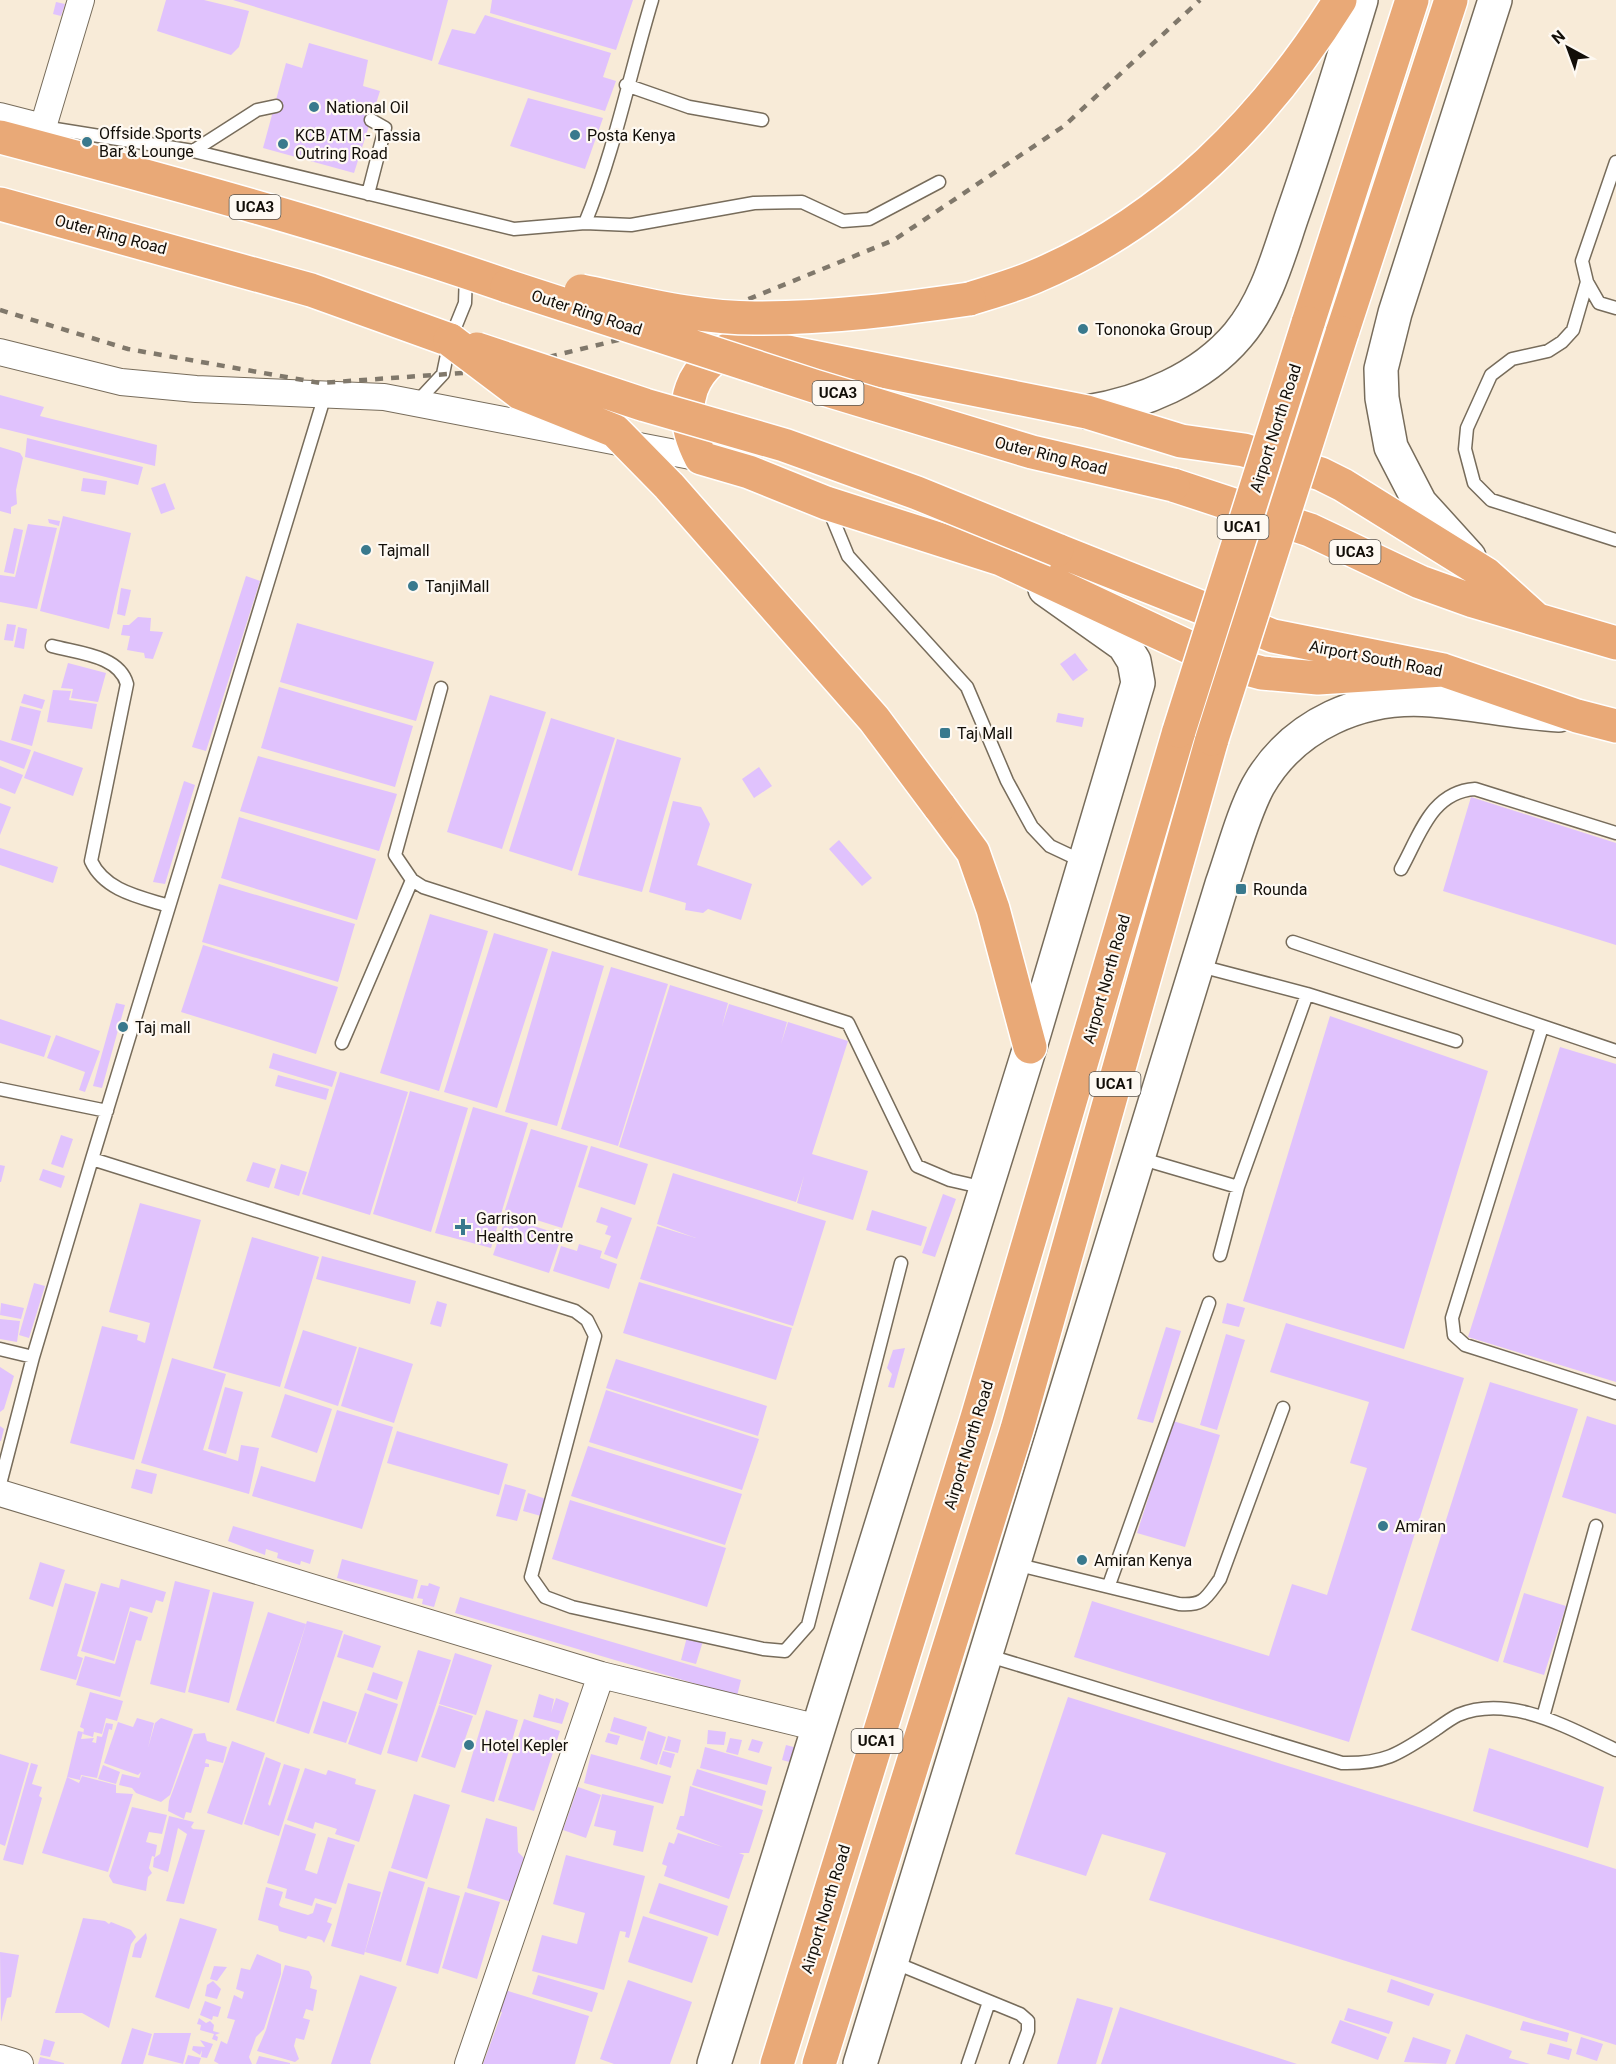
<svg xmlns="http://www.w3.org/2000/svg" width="1616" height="2064" font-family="Roboto,sans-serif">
	<rect width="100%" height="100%" fill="#f8ebd8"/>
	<!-- building -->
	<path fill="#e0c2fd" d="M166,0H204L249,11L239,47L231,55L157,31Z
		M233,0H448L432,61Z
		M492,0H633L616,50L490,13Z
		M56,2L65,4L61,16L53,14Z
		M485,15L611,53L603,77L616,81L605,111L438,64L452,29L475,34Z
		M309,43L368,60L363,86L380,91L354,173L263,148L286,63L302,68Z
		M528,98L603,118L585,169L510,146Z
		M0,395L44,407L40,416L157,445L155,466L0,428Z
		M27,438L143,467L138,485L25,457Z
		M0,447L20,453L23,458L16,490L17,504L11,507V514L0,511Z
		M83,478L107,481L105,495L81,491Z
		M165,483L175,509L161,514L151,488Z
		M63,516L131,533L109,629L40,611Z
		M48,519L60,521L59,526L49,523Z
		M28,524L57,528L37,609L0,602V575L15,577Z
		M14,528L23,530L14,574L4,572Z
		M246,576L260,581L206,751L192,747Z
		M121,588L131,590L125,616L117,614Z
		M138,617L151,618L150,631L163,632L153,659L145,658L144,653L127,650L130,636L121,635L123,625H129Z
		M297,623L434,662L416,721L280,682Z
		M7,624L16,625L13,641L4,640Z
		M18,627L27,629L24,649L14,647Z
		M1075,653L1088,670L1073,681L1060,664Z
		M68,663L106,673L98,702L71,698L73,689L61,688Z
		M279,687L413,726L395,787L261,748Z
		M53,690L71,691L69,700L97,704L92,729L47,722Z
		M24,694L45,700L42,709L21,703Z
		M490,695L546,712L502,849L447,832Z
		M20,706L41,711L32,746L11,740Z
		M1058,713L1084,718L1082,727L1056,722Z
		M551,718L615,738L572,871L509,851Z
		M617,739L681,758L642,892L578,875Z
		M0,740L31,750L24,769L0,760Z
		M34,751L83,768L73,796L24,778Z
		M258,756L397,794L379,851L240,811Z
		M0,766L23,775L15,794L0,788Z
		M759,767L772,786L754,798L742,779Z
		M184,781L195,785L165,884L153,882Z
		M1471,797L1616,843V945L1443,891Z
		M673,801L701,807L710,824L697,865L752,884L741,920L708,909L703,913L685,910L686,903L649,892Z
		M0,803L11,807L0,835Z
		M239,817L376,859L357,920L221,878Z
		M839,840L872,878L862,886L829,849Z
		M0,848L58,867L53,883L0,865Z
		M219,884L355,924L338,982L202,942Z
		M430,914L488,931L439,1091L380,1073Z
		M494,933L548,949L497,1108L444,1092Z
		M203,945L338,987L316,1054L181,1012Z
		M552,951L604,966L557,1126L505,1112Z
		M611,967L668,984L618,1146L561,1129Z
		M670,985L728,1003L722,1026L729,1004L787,1022L781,1044L788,1022L848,1041L812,1154L868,1171L853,1220L797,1203L804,1176L796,1202L619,1147Z
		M116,1003L125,1005L102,1088L93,1086Z
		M1330,1016L1488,1071L1404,1349L1243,1301Z
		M0,1019L51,1036L44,1057L0,1043Z
		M56,1035L100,1051L85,1092L79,1090L85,1072L47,1058Z
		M1560,1047L1616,1064V1382L1468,1337Z
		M273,1053L337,1072L332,1087L269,1068Z
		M340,1072L408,1092L370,1215L302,1194Z
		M278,1075L329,1089L326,1100L275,1086Z
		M410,1091L468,1108L431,1232L373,1214Z
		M473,1107L528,1123L491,1248L435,1233Z
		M531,1129L588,1146L562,1228L505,1210Z
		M61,1135L73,1139L63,1168L51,1164Z
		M591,1146L648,1164L635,1205L578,1187Z
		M253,1162L276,1169L269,1188L246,1181Z
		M281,1164L307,1172L299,1196L274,1188Z
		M0,1165L5,1166L1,1182H0Z
		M43,1169L65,1176L61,1188L39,1180Z
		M673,1173L826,1221L793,1326L640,1279L657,1226L696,1238L657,1224Z
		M943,1194L956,1199L935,1257L922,1253Z
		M140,1203L201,1220L134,1460L70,1443L102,1326L138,1335L137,1340L145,1343L150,1323L109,1312Z
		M601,1207L632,1218L617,1259L604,1254L611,1236L605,1234L608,1226L596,1222Z
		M872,1210L927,1227L921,1246L866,1230Z
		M506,1217L562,1235L549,1273L493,1255Z
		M252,1237L319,1257L280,1387L213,1368Z
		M579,1244L602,1251L600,1258L617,1264L609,1289L553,1271L561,1246L577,1251Z
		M322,1256L416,1281L410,1304L316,1279Z
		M639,1282L792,1328L776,1380L623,1333Z
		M34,1283L45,1286L29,1338L19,1335Z
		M437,1301L447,1304L441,1327L430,1324Z
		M1,1303L24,1308L21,1319L0,1315Z
		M1227,1303L1245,1308L1239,1327L1222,1323Z
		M0,1319L20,1321L17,1342L0,1339Z
		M1286,1323L1464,1378L1349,1742L1074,1657L1092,1601L1269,1656L1292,1584L1327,1595L1367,1468L1350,1463L1369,1402L1270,1372Z
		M1166,1327L1181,1331L1153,1423L1137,1419Z
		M303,1330L357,1347L338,1406L284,1388Z
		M1226,1334L1245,1340L1217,1430L1200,1425Z
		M359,1347L413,1364L394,1423L341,1406Z
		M905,1348L894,1388L888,1387L892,1374L887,1368L893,1350Z
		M172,1358L226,1374L203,1450L238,1461L241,1445L259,1448L249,1494L141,1463Z
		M616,1359L767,1406L758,1436L606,1388Z
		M0,1367L14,1376L4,1409L0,1412Z
		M1490,1382L1578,1409L1498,1662L1411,1630Z
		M225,1387L243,1392L226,1454L208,1449Z
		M606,1390L759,1439L742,1490L589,1442Z
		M285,1394L332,1409L317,1453L271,1437Z
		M337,1410L393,1427L362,1529L252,1496L261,1466L315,1482Z
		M1587,1416L1616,1425V1514L1562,1497Z
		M1173,1421L1220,1435L1185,1547L1137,1533Z
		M0,1426L4,1429L1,1441H0Z
		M397,1431L508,1464L499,1495L387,1463Z
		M588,1446L742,1494L725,1545L571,1496Z
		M136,1469L157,1474L152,1494L131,1488Z
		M505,1484L526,1490L517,1521L496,1516Z
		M528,1493L546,1499L541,1516L523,1511Z
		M570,1500L726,1548L707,1607L552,1559Z
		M233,1526L314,1550L310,1564L301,1561L300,1565L277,1558L278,1553L266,1549L265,1555L228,1541Z
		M342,1559L418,1580L413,1599L337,1578Z
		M40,1562L65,1570L53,1607L29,1599Z
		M121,1579L166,1592L163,1602L156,1600L152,1613L130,1607L114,1661L81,1651L101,1583L119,1588Z
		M175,1581L210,1590L185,1693L150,1684Z
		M65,1583L96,1592L77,1656L83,1658L76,1680L40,1670Z
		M429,1583L440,1587L434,1607L422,1604L423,1599L417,1598L421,1585L428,1586Z
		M213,1592L254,1602L229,1703L188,1692Z
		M1524,1593L1566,1606L1544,1675L1503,1662Z
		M460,1597L741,1680L737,1696L455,1613Z
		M130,1611L148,1617L141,1641L136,1640L120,1697L76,1685L85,1656L115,1664Z
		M268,1612L306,1624L274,1722L236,1710Z
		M307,1621L343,1631L309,1734L276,1723Z
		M344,1634L381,1646L373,1668L337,1657Z
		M687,1637L703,1641L696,1664L681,1660Z
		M418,1650L451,1660L417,1762L387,1753Z
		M455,1653L492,1665L476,1715L439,1704Z
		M373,1672L403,1682L397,1700L367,1690Z
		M90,1692L123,1701L117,1721L106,1718L102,1734L94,1732L93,1737L83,1734L84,1729L80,1727Z
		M365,1693L398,1704L381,1755L348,1744Z
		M539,1694L554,1699L551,1713L556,1698L569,1703L562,1724L533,1717Z
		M1068,1697L1616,1869V2045L1149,1900L1166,1853L1102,1834L1086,1876L1015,1854Z
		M323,1701L357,1712L346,1743L313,1733Z
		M439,1705L473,1716L455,1768L421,1757Z
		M486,1710L518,1720L494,1802L461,1792Z
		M614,1717L647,1727L643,1741L610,1731Z
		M137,1718L154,1723L148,1748L155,1723L161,1718L193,1729L170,1795L161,1802L136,1793L132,1788L119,1785L122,1774L139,1778L141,1772L138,1775L104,1763L118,1722L133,1727Z
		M524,1719L560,1731L534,1811L498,1800Z
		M106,1723L113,1724L112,1730L109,1729L97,1778L81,1775L80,1780L67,1777L78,1731L83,1732L81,1739L94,1738L92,1742L96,1743L97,1736L102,1737Z
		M708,1730L726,1732L724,1745L707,1744Z
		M648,1731L666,1737L657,1765L640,1759Z
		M205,1733L207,1741L227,1747L223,1763L206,1759L205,1763L209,1764V1767H205L191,1813L186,1812L184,1819L168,1811L169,1801L194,1734Z
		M608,1733L620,1736L617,1745L605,1742Z
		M668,1736L681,1740L678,1753L664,1750Z
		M730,1738L742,1740L738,1755L726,1752Z
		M752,1739L763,1742L759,1753L748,1750Z
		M232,1741L265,1753L242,1825L207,1813Z
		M786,1745L801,1749L797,1764L782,1760Z
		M705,1747L772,1767L767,1785L700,1768Z
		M1489,1748L1604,1787L1588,1848L1473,1811Z
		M663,1751L675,1754L671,1768L659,1764Z
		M0,1754L29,1763L5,1846L0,1844Z
		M591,1754L671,1776L663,1804L584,1783Z
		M266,1757L281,1763L268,1804L270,1806L284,1764L300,1769L279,1836L244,1824Z
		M31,1763L38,1765L32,1784L42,1787L39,1796L42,1798L23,1865L3,1860Z
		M103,1765L120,1772L116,1784L98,1779Z
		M305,1768L326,1775L328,1770L356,1779L355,1784L376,1790L359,1842L335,1834L337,1829L315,1822L313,1829L287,1820Z
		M697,1769L766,1791L762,1806L692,1785Z
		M82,1776L116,1785V1793L133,1794L108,1872L42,1853L67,1777L79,1783Z
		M690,1786L763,1810L749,1853H739L744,1855L729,1899L664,1876L667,1866L662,1864L669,1842L674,1844L678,1833L723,1847L676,1829L680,1816H684Z
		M578,1787L601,1795L586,1838L563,1830Z
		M414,1794L450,1805L427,1879L391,1868Z
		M602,1794L654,1806L643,1852L613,1845L616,1831L594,1826Z
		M132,1807L167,1815L162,1834L149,1832L146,1842L157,1845L155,1857L152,1856L149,1868L152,1873L148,1877L146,1891L113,1883L109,1876Z
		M169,1816L194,1822L191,1827L193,1829L205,1830L184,1904L166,1901L187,1834L178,1828L168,1872L153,1867L154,1858L160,1854Z
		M486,1818L517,1827L518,1852L524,1858L512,1902L467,1888Z
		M285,1824L316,1834L305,1870L317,1874L328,1837L355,1845L336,1904L315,1898L312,1906L285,1898L287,1889L267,1883Z
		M566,1855L645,1876L629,1938L625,1937L626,1932L620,1931L604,1990L532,1971L542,1935L577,1944L585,1913L553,1904Z
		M389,1871L425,1882L401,1962L365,1952Z
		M348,1883L381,1892L364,1955L331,1946Z
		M659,1883L728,1906L718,1936L649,1913Z
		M266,1887L283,1892L279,1905L281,1907L308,1915L313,1913L316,1903L332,1908L327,1922L332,1924L324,1943L322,1940L308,1936L306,1939L279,1931L278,1926L258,1920Z
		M428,1887L460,1896L438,1974L406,1965Z
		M465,1892L500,1902L477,1979L442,1968Z
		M643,1916L708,1937L692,1983L628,1962Z
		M83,1918L105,1921L109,1924L111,1922L131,1930L136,1937L131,1944L109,2028L82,2013H55Z
		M180,1918L217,1929L189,2009L155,1997Z
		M146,1933L147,1938L141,1958L132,1957L135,1944Z
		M0,1952L19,1955L11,1997L7,1998L1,2022Z
		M257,1954L281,1964V1974L264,2029L256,2037L249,2057L252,2064H219L214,2061L221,2041L227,2044L235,2020L227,2018L234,1995L242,1999L244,1992L236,1989L241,1968L250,1970Z
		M285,1965L309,1971L312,1977L310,1988L317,1990L313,2011L306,2009L303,2018L310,2020L304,2040L296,2038L294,2046L299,2059L295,2062L257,2051L266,2030Z
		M214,1966L227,1967L217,1981L210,1979Z
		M360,1975L397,1987L370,2062L371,2064H331Z
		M538,1975L598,1993L592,2012L532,1994Z
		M1391,1979L1434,1994L1429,2006L1387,1992Z
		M628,1980L692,2002L670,2064H614L600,2059Z
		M213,1981L221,1989L217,1999L205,1996L207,1985Z
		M505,1990L589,2016L575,2064H483L502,2012L499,2011Z
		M1077,1998L1113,2008L1096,2064H1057Z
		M205,2001L221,2007L218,2017L213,2016L212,2020L200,2015Z
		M1120,2007L1297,2064H1101Z
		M1348,2008L1393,2022L1389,2034L1344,2020Z
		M199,2018L206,2023L210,2021L214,2025L213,2031L220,2033L215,2035L218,2037L217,2041L212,2039L214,2034L200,2030L201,2025L197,2024Z
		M1340,2020L1387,2037L1378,2060L1331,2043Z
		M1523,2021L1569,2033L1567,2042L1520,2030Z
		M132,2028L152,2034L143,2064H121Z
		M154,2033H191L183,2064L148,2055Z
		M1466,2034L1512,2051L1509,2058L1530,2064H1455Z
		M1413,2037L1451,2050L1446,2064L1404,2062Z
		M1581,2037L1603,2044L1597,2061L1576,2054Z
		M44,2039L55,2042L50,2057L40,2055Z
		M200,2040L213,2044L207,2058L201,2057L202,2050L200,2055L192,2050L193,2046L205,2047Z
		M1550,2043L1572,2049L1569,2060L1547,2054Z
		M188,2055L201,2058L199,2064H185Z
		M259,2056L290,2063V2064H256Z
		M40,2057L64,2063V2064H38Z"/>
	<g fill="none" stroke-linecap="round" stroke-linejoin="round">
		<!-- lane casing -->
		<g stroke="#776c5b" stroke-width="15">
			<path id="lane" d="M626,85L689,107L762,120
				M43,127L193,151L514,229L585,223C614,153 630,73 652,0
				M193,151L257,110L276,106
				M1616,162L1582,261L1587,282L1599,303L1616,308
				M368,194L385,128L371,120
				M585,223L631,225L754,203L802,202L843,221L869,219L939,182
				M1587,282L1573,330L1562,342L1548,351L1512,359L1491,375L1467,428L1465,449L1474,483L1491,500L1616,540
				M416,403L443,374L450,340L465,303L466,273
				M829,510L848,556L967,687L1007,781L1032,827L1050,846L1084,862
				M52,646C77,653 119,655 127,684L91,861C105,891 140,897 169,906
				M1401,869C1420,835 1431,792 1475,789L1616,833
				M412,880L423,887L848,1023L917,1166L950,1180L985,1188
				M1293,942L1616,1051
				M1200,966L1307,994L1238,1187L1220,1255
				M1307,994L1456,1041
				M1542,1027L1452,1318L1454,1335L1465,1345L1616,1393
				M342,1043L412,880L395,855L441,688
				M0,1089L107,1111
				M1139,1158L1238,1187
				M92,1159L575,1311L587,1320L595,1336L531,1577L545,1597L572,1607L763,1649L785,1651L808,1625L901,1263
				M0,1349L33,1357
				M0,1484L33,1357L92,1159L325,395
				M1015,1564L1179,1604C1204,1606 1206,1598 1220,1579L1283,1408
				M1109,1585L1209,1303
				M986,1655L1342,1763C1386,1764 1400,1753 1435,1730C1442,1725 1450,1719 1458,1715C1510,1693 1570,1729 1616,1750
				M1543,1717L1596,1526
				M893,1962L1020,2014L1028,2021V2031L1016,2064
				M968,2064L989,2002"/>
		</g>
		<!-- street casing -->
		<g stroke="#776c5b" stroke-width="28">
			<path id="street" d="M0,116L43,127L81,0
				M0,352L121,382L196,389L384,397L701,458
				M0,1493L601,1675L819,1728
				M0,2058L20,2064
				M468,2064L601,1675"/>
		</g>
		<!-- secondary casing -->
		<g stroke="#776c5b" stroke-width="36">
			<path id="secondary" d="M1087,412C1142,403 1201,379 1238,335C1266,302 1278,257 1292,216C1317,145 1339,73 1361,0
				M1469,557L1420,503L1391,447L1382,398L1381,369L1395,313L1495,0
				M714,2064L1030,1047L1138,683L1134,661L1124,645L1045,589
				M860,2064L1222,884C1233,853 1243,814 1258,786C1293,724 1363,694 1432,700C1475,703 1516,713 1559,715"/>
		</g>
		<!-- primary casing -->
		<g stroke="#fff" stroke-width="36">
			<path id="primary" d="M0,137C170,182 340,228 507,286
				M0,204L311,290L450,340
				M969,299C991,292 1013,286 1034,277C1165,222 1266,119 1340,0
				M1308,323L1412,0
				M1342,333L1451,0
				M1173,485L1310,530L1420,582L1473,601L1616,643
				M1057,550L1273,636L1443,670L1577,716L1616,726
				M1443,670L1318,678L1262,673L1221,662L1001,559L826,503L749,472L701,458C674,406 689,363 743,343L1087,412L1181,441L1244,450L1321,474L1343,485L1486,574L1536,619
				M939,806L973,852L993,909L1030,1047
				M777,2064L977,1418L1179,731
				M819,2064L1017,1429L1212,739"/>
		</g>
		<!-- lane -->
		<use href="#lane" stroke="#fff" stroke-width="12"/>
		<!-- street -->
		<use href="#street" stroke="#fff" stroke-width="26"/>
		<!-- secondary -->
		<use href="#secondary" stroke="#fff" stroke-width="33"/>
		<!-- primary -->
		<use href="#primary" stroke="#e9a977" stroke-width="33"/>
		<!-- rail -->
		<path stroke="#80786b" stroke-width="4.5" stroke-dasharray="8 8" stroke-linecap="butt" d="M0,310L128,349L320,383L491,371L692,322L894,240L1064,126L1200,0"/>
		<!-- primary-bridge casing -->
		<g stroke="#fff" stroke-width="36" stroke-linecap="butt">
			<path id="primary-bridge" d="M507,286L814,386L1032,452L1173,485
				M581,291C639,303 700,319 760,318C830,318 901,309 969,299
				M450,340L520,393L615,431L669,486L874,719L939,806
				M477,349L645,405L784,445L917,493L1057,550
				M1179,731L1308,323
				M1212,739L1342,333"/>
		</g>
		<!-- primary-bridge -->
		<use href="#primary-bridge" stroke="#e9a977" stroke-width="33"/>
	</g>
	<!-- markers -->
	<g fill="#39798d" stroke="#fef9f2" stroke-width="2">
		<circle cx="314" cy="107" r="6"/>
		<circle cx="575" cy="135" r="6"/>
		<circle cx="87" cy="142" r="6"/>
		<circle cx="283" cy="144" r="6"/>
		<circle cx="1083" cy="329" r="6"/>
		<circle cx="366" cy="550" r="6"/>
		<circle cx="413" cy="586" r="6"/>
		<rect x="939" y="727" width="12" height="12" rx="3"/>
		<rect x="1235" y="883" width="12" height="12" rx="3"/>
		<circle cx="123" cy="1027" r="6"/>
		<path d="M460 1218h6v6h6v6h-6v6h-6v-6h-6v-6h6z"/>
		<circle cx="1383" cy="1526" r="6"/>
		<circle cx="1082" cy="1560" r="6"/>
		<circle cx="469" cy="1745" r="6"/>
	</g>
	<g text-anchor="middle" stroke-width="4.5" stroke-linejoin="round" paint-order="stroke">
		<!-- shield labels -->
		<g fill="#fef9f2" stroke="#59544e" stroke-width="1.5">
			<rect x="229.5" y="195" width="51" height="24" rx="4.5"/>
			<rect x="812.5" y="381" width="51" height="24" rx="4.5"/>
			<rect x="1217.5" y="515" width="51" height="24" rx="4.5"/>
			<rect x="1329.5" y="540" width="51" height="24" rx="4.5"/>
			<rect x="1089.5" y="1072" width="51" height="24" rx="4.5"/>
			<rect x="851.5" y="1729" width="51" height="24" rx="4.5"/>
		</g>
		<g font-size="15" font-weight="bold" fill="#120e08">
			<text x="255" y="212">UCA3</text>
			<text x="838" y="398">UCA3</text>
			<text x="1243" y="532">UCA1</text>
			<text x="1355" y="557">UCA3</text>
			<text x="1115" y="1089">UCA1</text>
			<text x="877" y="1746">UCA1</text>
		</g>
		<!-- poi labels -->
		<g font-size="16" fill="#120e08" stroke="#fef9f2" text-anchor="start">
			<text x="326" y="113">National Oil</text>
			<text x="99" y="139">Offside Sports<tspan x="99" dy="18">Bar &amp; Lounge</tspan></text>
			<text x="295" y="141">KCB ATM - Tassia<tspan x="295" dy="18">Outring Road</tspan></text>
			<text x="587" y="141">Posta Kenya</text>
			<text x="1095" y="335">Tononoka Group</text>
			<text x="378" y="556">Tajmall</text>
			<text x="425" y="592">TanjiMall</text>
			<text x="957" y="739">Taj Mall</text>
			<text x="1253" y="895">Rounda</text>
			<text x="135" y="1033">Taj mall</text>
			<text x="476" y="1224">Garrison<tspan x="476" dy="18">Health Centre</tspan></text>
			<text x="1395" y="1532">Amiran</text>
			<text x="1094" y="1566">Amiran Kenya</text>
			<text x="481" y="1751">Hotel Kepler</text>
		</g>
		<!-- street labels -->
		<g font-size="16" fill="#120e08" stroke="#fef9f2">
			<text transform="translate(111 234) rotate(15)" y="6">Outer Ring Road</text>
			<text transform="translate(587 312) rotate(18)" y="6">Outer Ring Road</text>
			<text transform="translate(1275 428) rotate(-72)" y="6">Airport North Road</text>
			<text transform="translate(1051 455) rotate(14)" y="6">Outer Ring Road</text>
			<text transform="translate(1376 658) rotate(11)" y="6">Airport South Road</text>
			<text transform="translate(1106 979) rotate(-74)" y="6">Airport North Road</text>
			<text transform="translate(968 1445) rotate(-73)" y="6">Airport North Road</text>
			<text transform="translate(825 1909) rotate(-73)" y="6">Airport North Road</text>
		</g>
	</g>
	<!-- north arrow -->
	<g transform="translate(1568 48) rotate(319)" stroke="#fef9f2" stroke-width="4.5" paint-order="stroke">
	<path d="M0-4.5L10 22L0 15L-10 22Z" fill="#120e08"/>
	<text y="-9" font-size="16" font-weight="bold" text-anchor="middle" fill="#120e08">N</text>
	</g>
</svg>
